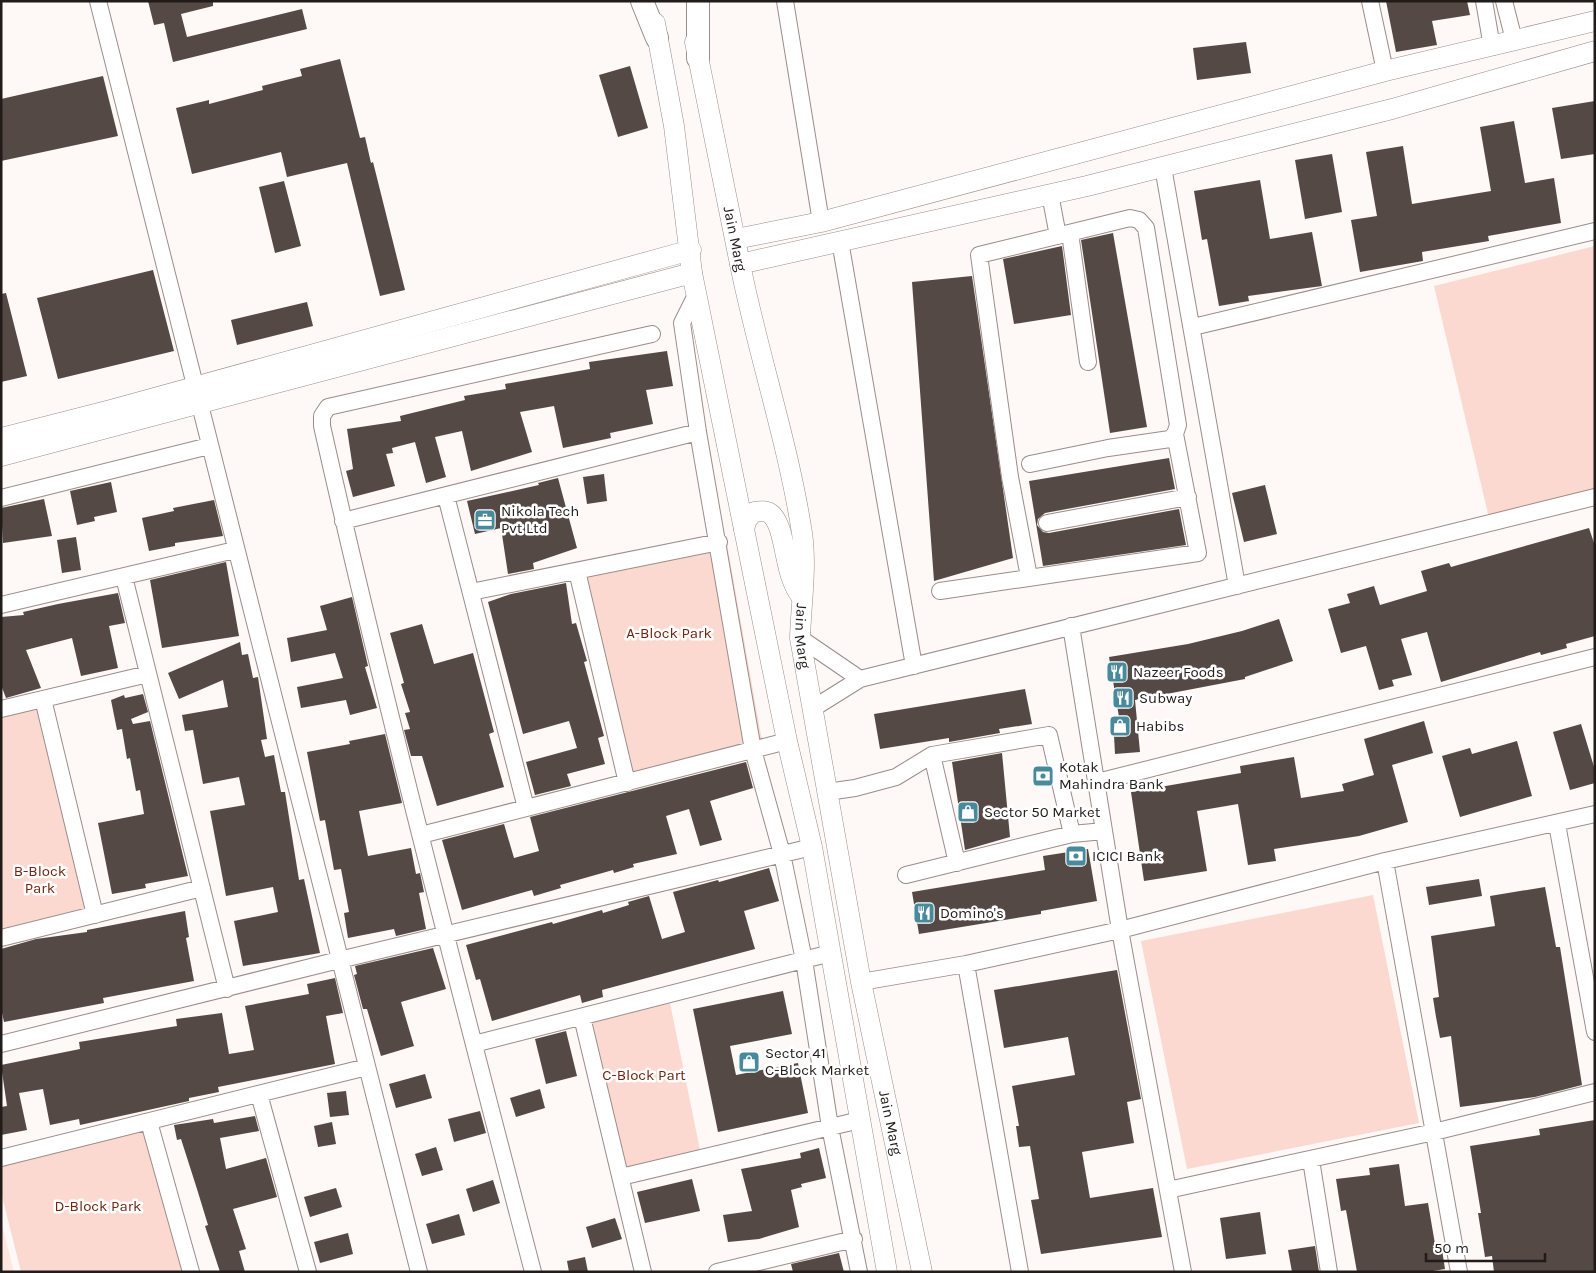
<svg xmlns="http://www.w3.org/2000/svg" width="1596" height="1273" font-family="Karla,sans-serif">
	<rect width="100%" height="100%" fill="#fef8f6"/>
	<!-- built -->
	<path fill="#ffe7e0" d="M1,1221L14,1272H1Z"/>
	<!-- green -->
	<path fill="#fbd9d0" d="M1595,246V496L1490,522L1434,286Z
		M727,544L762,741L629,777L583,576Z
		M37,708L88,909L1,931V717Z
		M1373,895L1419,1123L1187,1169L1141,941Z
		M670,1003L700,1150L624,1172L591,1022Z
		M147,1125L186,1272H21L1,1192V1163Z"/>
	<!-- building -->
	<path fill="#554945" d="M148,1H213V6L181,14L187,37L302,9L307,29L173,62L164,23L154,25Z
		M1386,1H1467L1470,15L1432,21L1437,45L1396,52Z
		M1246,42L1251,73L1197,80L1193,48Z
		M340,59L360,138L365,137L371,163L373,162L405,290L380,296L347,163L287,177L281,152L192,174L176,108L209,100V104L263,90L262,86L302,76L300,69Z
		M630,66L648,128L618,137L599,75Z
		M103,76L118,136L1,161V99Z
		M1595,101V154L1561,159L1552,108Z
		M1514,121L1525,183L1554,178L1561,223L1488,236L1489,241L1422,252L1423,261L1360,272L1351,220L1377,216L1366,152L1403,146L1412,204L1491,191L1480,127Z
		M1332,154L1342,212L1305,219L1295,160Z
		M1260,180L1270,239L1312,232L1322,286L1248,296L1249,301L1219,306L1207,239L1202,240L1194,191Z
		M284,181L301,246L275,253L259,187Z
		M1113,233L1147,427L1110,433L1081,240Z
		M1062,246L1071,315L1014,324L1003,259Z
		M153,270L174,351L58,379L37,298Z
		M972,276L1013,558L934,581L912,282Z
		M6,293L27,376L1,382V294Z
		M307,302L313,326L237,345L231,320Z
		M667,351L673,386L646,390L653,424L610,433L611,438L563,448L554,406L520,412L532,452L471,471L462,431L435,437L446,477L426,483L415,442L392,448L393,453L386,454L395,486L353,497L346,471L353,469L347,429L401,421L400,416L465,400L464,396L506,389L505,384L590,369L589,362Z
		M1169,458L1175,489L1045,513L1038,519L1037,525L1043,532L1049,533L1179,509L1186,545L1043,566L1029,481Z
		M604,474L607,501L587,504L583,477Z
		M558,478L577,548L533,563L534,569L508,574L501,528L475,534L467,501L539,485L538,483Z
		M111,482L117,512L94,517L95,521L77,525L70,491Z
		M1265,485L1277,534L1244,542L1232,493Z
		M44,499L52,536L3,543L1,508Z
		M214,500L223,536L175,543V546L149,551L142,518L174,511L173,508Z
		M1589,528L1595,546V636L1566,644L1567,648L1541,655L1540,652L1441,682L1427,632L1401,639L1412,675L1392,680L1394,686L1379,690L1366,646L1341,653L1328,609L1350,603L1347,594L1374,586L1380,605L1427,591L1421,571L1449,563L1451,567Z
		M76,537L81,570L62,573L57,540Z
		M226,562L239,636L162,648L150,580Z
		M566,583L572,624L576,623L587,661L584,662L604,736L598,738L605,764L567,774L571,786L535,795L526,762L577,748L569,721L523,734L488,602L511,594Z
		M118,593L125,623L109,626L118,668L81,676L72,638L26,650L41,688L6,698L1,685V617L24,615L23,612L58,604Z
		M352,597L368,666L365,667L377,708L350,715L346,700L301,708L297,687L343,678L335,653L291,662L287,638L327,630L320,606Z
		M1279,619L1293,661L1245,677V679L1135,700L1140,752L1115,754L1113,717H1119L1109,657L1188,644L1242,631Z
		M422,624L434,664L473,653L494,732L489,734L504,787L437,806L422,756H411L404,730L410,729L405,713L410,712L401,684L404,683L390,633Z
		M240,642L242,655L248,654L253,678L258,677L267,739L261,740L265,757L274,755L281,792H285L299,880L304,879L320,953L243,966L234,921L278,912L273,887L226,896L210,811L245,805L239,777L203,784L193,730L185,731L182,715L228,707L223,680L179,699L168,673Z
		M1025,689L1032,724L999,729L1000,733L949,742V738L880,749L874,714Z
		M143,694L148,712L131,719L133,724L150,721L188,876L145,884L146,888L112,894L98,823L144,814L140,790L136,791L130,758L127,759L122,729L117,730L111,700L124,695L125,698Z
		M1424,721L1433,753L1392,765L1408,822L1359,836L1274,849L1276,861L1248,865L1238,804L1197,811L1207,871L1144,881L1131,792L1241,773L1240,766L1294,757L1301,798L1344,791L1342,784L1374,775L1364,739Z
		M1581,724L1595,770V783L1570,790L1553,732Z
		M385,734L402,803L359,811L368,856L411,848L416,874L420,873L424,892L419,893L426,929L396,936L394,929L348,938L344,913L349,912L341,869L334,870L325,820L320,821L307,752L350,744L349,741Z
		M1517,741L1532,796L1460,817L1442,756L1470,748L1472,754Z
		M1002,753L1010,837L965,850L952,762Z
		M746,762L753,788L710,801L722,840L700,846L689,809L666,816L677,854L633,864L634,867L614,873L613,870L560,885L561,888L534,896L532,890L462,910L442,840L504,824L514,858L539,851L530,817Z
		M1088,849L1097,901L1041,911V914L919,934L912,892L1045,870L1043,856Z
		M769,868L779,901L744,911L755,949L602,990L603,997L582,1003L580,995L492,1021L480,979L476,980L466,945L552,922L553,924L602,910L603,913L629,905L628,902L649,896L662,939L685,932L673,892L718,880L719,882Z
		M1479,879L1482,896L1429,905L1426,887Z
		M1545,887L1556,947H1560L1582,1085L1535,1097L1460,1107L1451,1036L1440,1038L1436,1017L1433,998L1439,997L1431,936L1495,926L1490,896Z
		M185,911L189,937L186,938L194,981L103,998L104,1003L4,1022L1,1008V949L36,939L87,932V930Z
		M433,948L446,989L401,1002L414,1046L381,1056L367,1009H363L354,975L357,974L355,966Z
		M1117,970L1141,1099L1127,1102L1134,1143L1082,1152L1090,1198L1153,1188L1162,1237L1041,1254L1031,1200L1039,1199L1030,1146L1019,1147L1016,1126H1019L1012,1086L1075,1075L1068,1037L1004,1048L994,990Z
		M335,978L343,1013L326,1016L335,1064L218,1087L219,1092L189,1098V1101L80,1125L79,1119L50,1125L43,1089L19,1093L27,1130L1,1135V1107L7,1106L1,1065L80,1049L79,1042L177,1026L176,1019L222,1013L229,1054L254,1050L245,1006L309,994L307,984Z
		M783,991L792,1034L730,1046L736,1075L798,1063L808,1113L718,1132L693,1009Z
		M566,1031L577,1076L546,1084L535,1039Z
		M425,1074L432,1098L396,1108L389,1084Z
		M540,1089L545,1108L516,1117L510,1098Z
		M346,1091L349,1115L330,1117L327,1093Z
		M480,1111L486,1133L454,1142L448,1119Z
		M255,1116L259,1131L220,1138L226,1169L266,1158L277,1197L233,1209L246,1249L239,1251L245,1272H220L205,1226L208,1225L197,1189L181,1139L177,1140L174,1125L213,1119L214,1123Z
		M1595,1120V1272H1494L1492,1256L1485,1257L1478,1213H1481L1470,1146L1540,1135L1539,1129Z
		M332,1122L336,1144L318,1147L314,1126Z
		M436,1147L443,1170L422,1176L415,1154Z
		M819,1148L826,1178L801,1184L802,1187L791,1190L799,1227L759,1239L728,1242L723,1215L752,1211L741,1169L801,1158L800,1153Z
		M1399,1164L1405,1206L1428,1203L1435,1244L1441,1243L1445,1269L1427,1272H1357L1346,1210L1341,1211L1336,1179L1370,1175L1369,1168Z
		M692,1179L700,1211L645,1223L637,1192Z
		M493,1180L500,1203L473,1212L466,1189Z
		M336,1188L342,1207L310,1217L304,1197Z
		M1260,1212L1266,1254L1226,1259L1220,1218Z
		M459,1214L465,1235L432,1244L426,1224Z
		M615,1218L622,1239L592,1248L586,1227Z
		M348,1233L353,1254L320,1263L314,1242Z
		M1315,1246L1319,1272H1292L1288,1250Z
		M839,1253L844,1272H793L791,1264Z
		M585,1257L588,1272H569L567,1261Z"/>
	<g fill="none" stroke-linecap="round" stroke-linejoin="round">
		<!-- minor casing -->
		<g stroke="#9b8d89" stroke-width="18">
			<path id="minor" d="M98,1L419,1272
				M785,1L821,222
				M1370,1L1385,71
				M1484,1L1492,47
				M1504,1L1514,40
				M1163,167L1237,586
				M1050,194L1058,236
				M1070,233L1088,362
				M840,241L914,666
				M697,293L682,323L698,432L753,750L782,854L804,960L830,1127L859,1272
				M1193,327L1595,231
				M446,496L526,808
				M1,498L209,446
				M343,521L698,432
				M1047,523L1188,497
				M577,571L627,783
				M124,577L227,989
				M1029,577L1010,477L979,255L1130,218L1139,220L1146,228L1178,425L1175,434L1170,439L1108,448L1030,464
				M940,591L1198,553L1175,434
				M471,592L719,542
				M1,605L235,550
				M1071,626L1120,930L1183,1272
				M800,638L860,679
				M43,699L95,915
				M1,709L148,674
				M812,709L860,679L1595,497
				M932,755L1049,735L1072,834
				M1097,782L1595,657
				M827,792L855,788L896,777L932,755L957,863
				M1557,824L1595,1032
				M421,835L787,741
				M1385,861L1459,1272
				M906,875L1072,834L1104,831
				M1,938L202,888
				M966,964L1020,1272
				M861,982L966,964L1120,930L1385,861L1595,814
				M582,1017L643,1272
				M1,1044L339,960L812,847
				M474,1044L831,953
				M259,1094L308,1272
				M149,1122L191,1272
				M1,1158L367,1067
				M1311,1160L1329,1272
				M621,1177L860,1120
				M1168,1190L1434,1132L1595,1092
				M533,1272C460,991 386,710 322,426V416L328,407L652,334
				M717,1272L854,1239"/>
		</g>
		<!-- tertiary casing -->
		<g stroke="#9b8d89" stroke-width="21">
			<g id="tertiary">
				<path d="M655,23L674,126L692,273L787,741L812,847L887,1272"/>
				<path id="s1" d="M695,42C710,116 725,190 740,264C758,354 788,442 802,533C807,568 801,604 800,638L861,982L922,1272"/>
				<path d="M736,239L821,222L1385,71L1595,21"/>
				<path d="M740,264L1087,186L1392,109L1595,51"/>
				<path d="M1,438L111,410L691,250"/>
				<path d="M1,456L692,273"/>
				<path d="M744,529L747,519L754,512C760,511 767,510 772,515C787,531 783,573 801,596"/>
			</g>
		</g>
		<!-- secondary casing -->
		<g stroke="#9b8d89" stroke-width="24">
			<path id="secondary" d="M642,1L657,38
				M698,58V1"/>
		</g>
		<!-- minor -->
		<use href="#minor" stroke="#fff" stroke-width="16"/>
		<!-- tertiary -->
		<use href="#tertiary" stroke="#fff" stroke-width="20"/>
		<!-- secondary -->
		<use href="#secondary" stroke="#fff" stroke-width="22"/>
	</g>
	<!-- icons -->
	<defs>
		<g id="office-square" transform="scale(1.125)"><rect x="-9" y="-9" width="18" height="18" rx="4" fill="#488a9b" stroke="#fff"/><path d="M-6-3h4V-5.5h4V-3h4V5H-6ZM-1-4.5V-3h2v-1.5ZM-6 0V1H6V0Z" fill="#fff"/></g>
		<g id="restaurant-square" transform="scale(1.125)"><rect x="-9" y="-9" width="18" height="18" rx="4" fill="#488a9b" stroke="#fff"/><path d="M-5-6h1v4h1v-4h1v4h1v-4h1v5L-1.5 .5V6h-2V.5L-5-1ZM5-6V6H3V1.5H1.5Q1.5-4 5-6Z" fill="#fff"/></g>
		<g id="shop-square" transform="scale(1.125)"><rect x="-9" y="-9" width="18" height="18" rx="4" fill="#488a9b" stroke="#fff"/><path d="M-5-2.5h2.3a2.7 3.5 0 0 1 5.4 0H5L5.5 6h-11ZM-1.5-2.5h3a1.5 2.3 0 0 0-3 0Z" fill="#fff"/></g>
		<g id="bank-square" transform="scale(1.125)"><rect x="-9" y="-9" width="18" height="18" rx="4" fill="#488a9b" stroke="#fff"/><path d="M-6-4H6V4H-6ZM0-2.3a2.3 2.3 0 1 0 0 4.6a2.3 2.3 0 1 0 0-4.6Z" fill="#fff"/></g>
	</defs>
	<g fill-rule="evenodd">
		<use href="#office-square" x="485" y="520"/>
		<use href="#restaurant-square" x="1117" y="672"/>
		<use href="#restaurant-square" x="1123" y="698"/>
		<use href="#shop-square" x="1120" y="726"/>
		<use href="#bank-square" x="1043" y="776"/>
		<use href="#shop-square" x="968" y="812"/>
		<use href="#bank-square" x="1076" y="856"/>
		<use href="#restaurant-square" x="924" y="913"/>
		<use href="#shop-square" x="749" y="1062"/>
	</g>
	<g text-anchor="middle" stroke-width="5" stroke-linejoin="round" paint-order="stroke">
		<!-- street labels -->
		<g font-size="15" fill="#211b1a" stroke="#fff">
			<text dy="5" stroke="none"><textPath href="#s1" startOffset="201">Jain Marg</textPath></text>
			<text dy="5" stroke="none"><textPath href="#s1" startOffset="606">Jain Marg</textPath></text>
			<text dy="5" stroke="none"><textPath href="#s1" startOffset="1101">Jain Marg</textPath></text>
		</g>
		<!-- poi labels -->
		<g font-size="15" fill="#211b1a" stroke="#fff" text-anchor="start">
			<text x="501" y="516">Nikola Tech<tspan x="501" dy="17">Pvt Ltd</tspan></text>
			<text x="1133" y="677">Nazeer Foods</text>
			<text x="1139" y="703">Subway</text>
			<text x="1136" y="731">Habibs</text>
			<text x="1059" y="772">Kotak<tspan x="1059" dy="17">Mahindra Bank</tspan></text>
			<text x="984" y="817">Sector 50 Market</text>
			<text x="1092" y="861">ICICI Bank</text>
			<text x="940" y="918">Domino's</text>
			<text x="765" y="1058">Sector 41<tspan x="765" dy="17">C-Block Market</tspan></text>
		</g>
		<!-- park labels -->
		<g font-size="15" fill="#6f240f" stroke="#fff">
			<text x="669" y="638">A-Block Park</text>
			<text x="40" y="876">B-Block<tspan x="40" dy="17">Park</tspan></text>
			<text x="644" y="1080">C-Block Part</text>
			<text x="98" y="1211">D-Block Park</text>
		</g>
	</g>
	<!-- border -->
	<rect width="1596" height="1273" fill="none" stroke="#211b1a" stroke-width="5"/>
	<!-- scale -->
	<path d="M1426 1253v8h119v-8" fill="none" stroke="#211b1a" stroke-width="2.5"/>
	<text x="1434" y="1253" font-size="15" fill="#211b1a" stroke="#ffffff" stroke-width="4" paint-order="stroke">50 m</text>
</svg>
